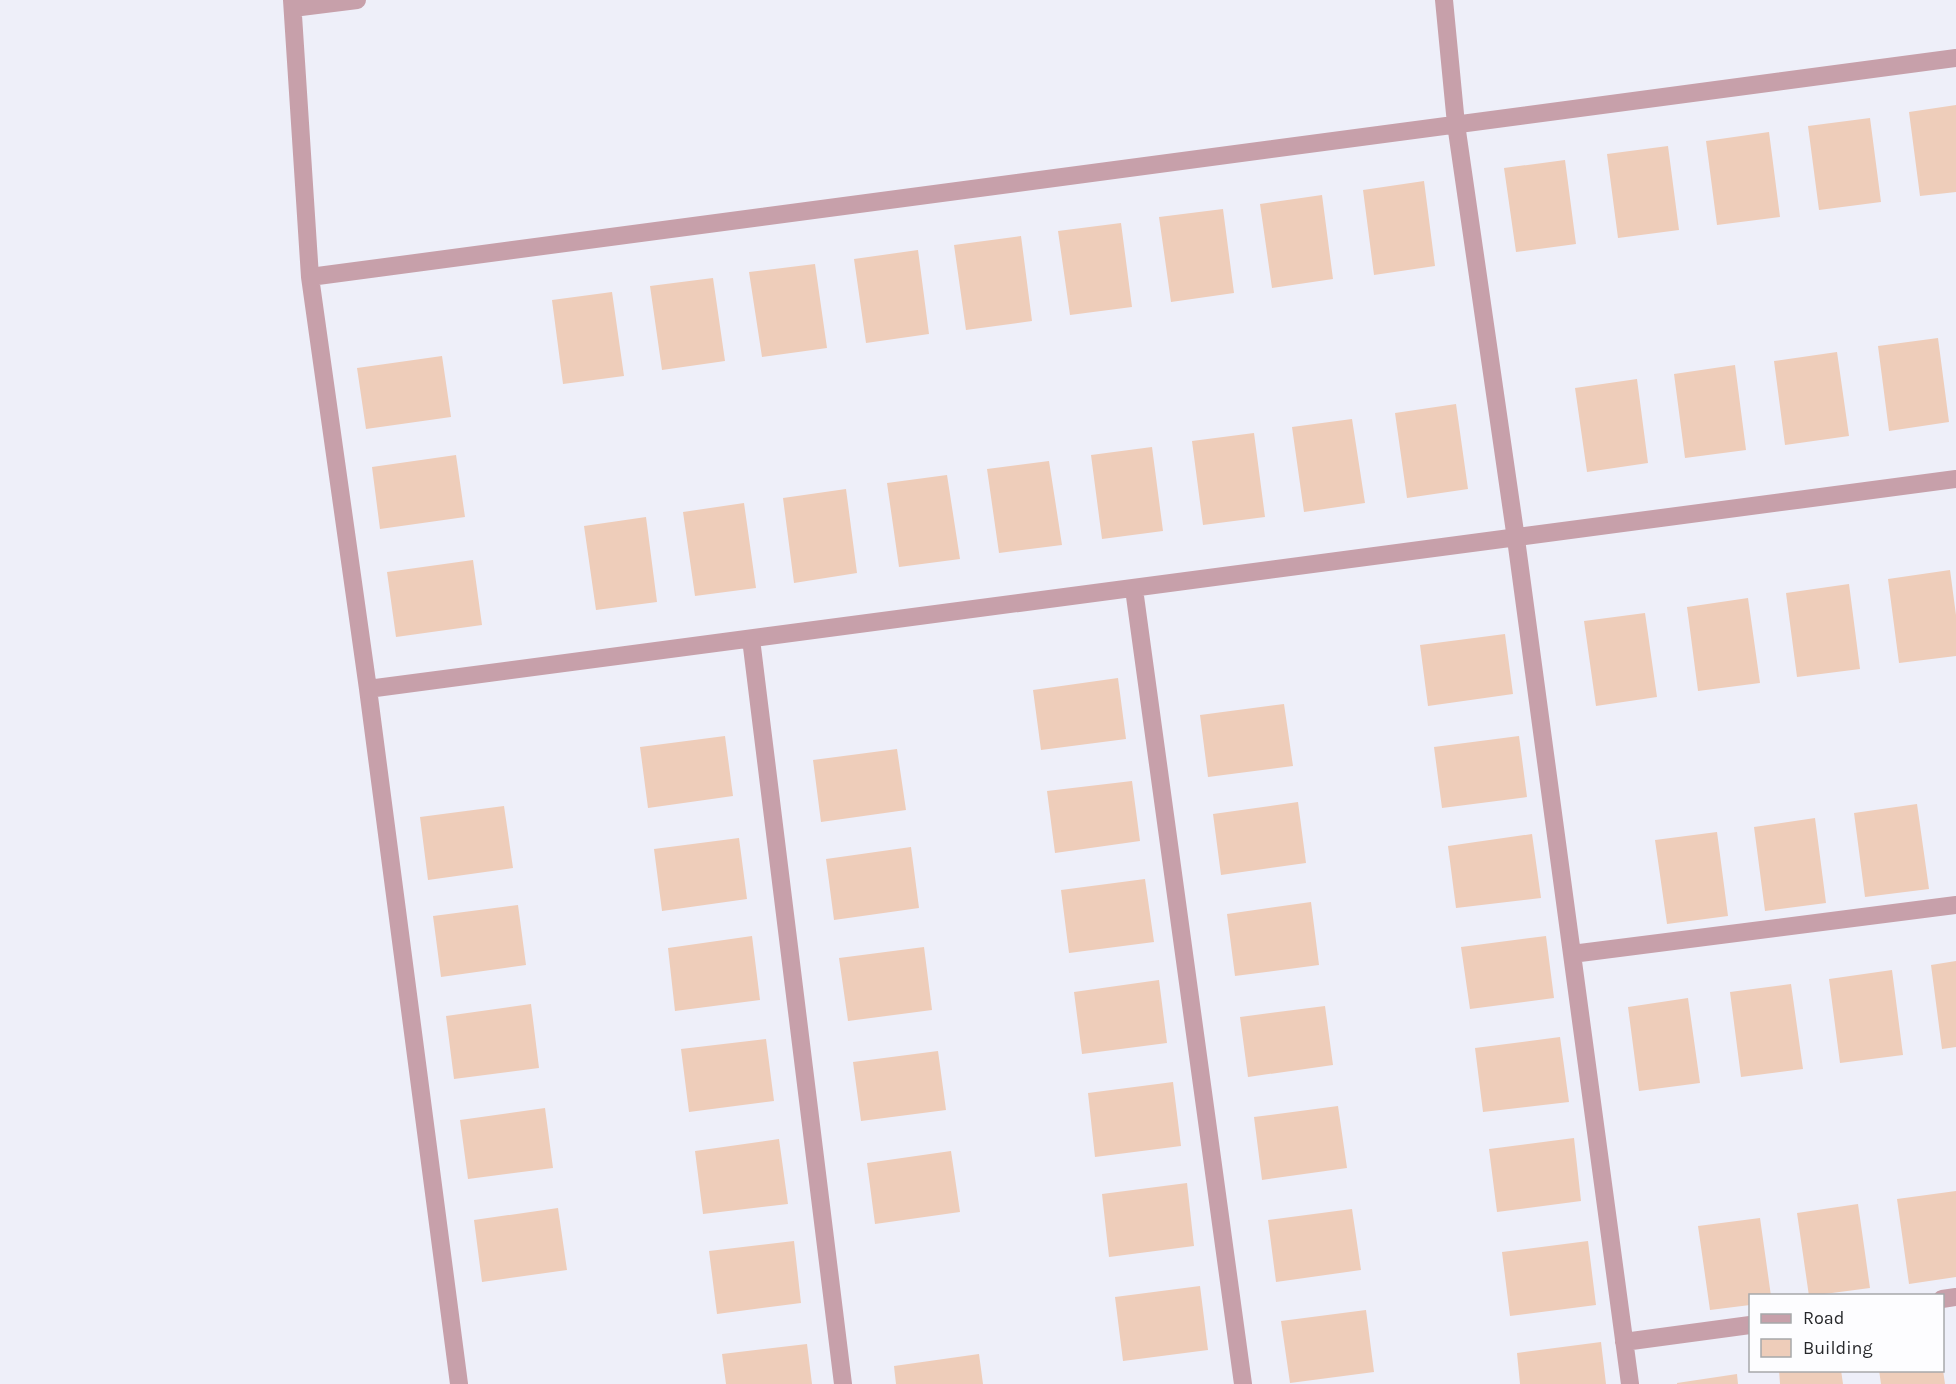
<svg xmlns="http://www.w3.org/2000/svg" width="1956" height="1384" font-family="Karla,sans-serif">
	<rect width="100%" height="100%" fill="#eeeff9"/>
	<!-- building -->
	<path fill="#eecdba" d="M1956,105V192L1920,196L1909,112Z
		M1870,118L1881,202L1819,210L1808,126Z
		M1769,132L1780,217L1717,225L1706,141Z
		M1668,146L1679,230L1618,238L1607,154Z
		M1565,160L1576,244L1516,252L1504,168Z
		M1424,181L1435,266L1374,275L1363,190Z
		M1322,195L1333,279L1272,288L1260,204Z
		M1223,209L1234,293L1171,302L1159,217Z
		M1121,223L1132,307L1070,315L1058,231Z
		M1021,236L1032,321L966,330L954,245Z
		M918,250L929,334L866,343L854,259Z
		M815,264L827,348L762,357L749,272Z
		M713,278L725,361L662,370L650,286Z
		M612,292L624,376L563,384L552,300Z
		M1938,338L1949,422L1889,431L1878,346Z
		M1837,352L1849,436L1785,445L1774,361Z
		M442,356L451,417L366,429L357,368Z
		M1735,365L1746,450L1685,458L1674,374Z
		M1637,379L1648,463L1587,472L1575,388Z
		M1456,404L1468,489L1407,498L1395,413Z
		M1352,419L1365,503L1304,512L1292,427Z
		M1254,433L1265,517L1203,525L1192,441Z
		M1152,447L1163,531L1102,539L1091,455Z
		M456,455L465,517L380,529L372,467Z
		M1049,461L1062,545L999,553L987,469Z
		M947,475L960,559L899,567L887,483Z
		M846,489L857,573L794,583L783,498Z
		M744,503L756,588L695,596L683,512Z
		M646,517L657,602L596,610L584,526Z
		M473,560L482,625L396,637L387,572Z
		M1950,570L1956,615V656L1899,663L1888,579Z
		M1849,584L1860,669L1797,677L1786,593Z
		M1748,598L1760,683L1698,691L1687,607Z
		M1645,613L1657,697L1596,706L1584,621Z
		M1505,634L1513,694L1428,706L1420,645Z
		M1118,678L1126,739L1041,750L1033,690Z
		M1284,704L1293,766L1208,777L1200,715Z
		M725,736L733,796L648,808L640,747Z
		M1519,736L1527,797L1442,808L1434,747Z
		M897,749L906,810L821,822L813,760Z
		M1132,781L1140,841L1055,853L1047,791Z
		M1298,802L1306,863L1221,875L1213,814Z
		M1917,804L1929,889L1865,897L1854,813Z
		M504,806L513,868L428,880L420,817Z
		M1815,818L1826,903L1765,911L1754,827Z
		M1717,832L1728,916L1667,924L1655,840Z
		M1532,834L1541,898L1456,908L1448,846Z
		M739,838L747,899L662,911L654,849Z
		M911,847L919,908L834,920L826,859Z
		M1145,879L1154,942L1069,953L1061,890Z
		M1311,902L1319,965L1235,976L1227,914Z
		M518,905L526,965L441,977L433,916Z
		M752,936L760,1000L675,1011L668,948Z
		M1546,936L1554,998L1470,1009L1461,947Z
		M924,947L932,1010L848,1021L839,958Z
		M1956,961V1047L1942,1049L1931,965Z
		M1892,970L1903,1055L1840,1063L1829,979Z
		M1159,980L1167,1043L1082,1054L1074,992Z
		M1791,984L1803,1069L1741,1077L1730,992Z
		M1688,998L1700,1083L1639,1091L1628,1007Z
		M531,1004L539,1068L454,1079L446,1016Z
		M1325,1006L1333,1065L1248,1077L1240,1017Z
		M1560,1037L1569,1102L1483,1112L1475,1048Z
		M766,1039L774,1101L689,1112L681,1049Z
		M938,1051L946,1110L861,1121L853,1062Z
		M1173,1082L1181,1146L1095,1157L1088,1093Z
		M1338,1106L1347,1168L1262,1180L1254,1117Z
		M545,1108L553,1168L468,1179L460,1120Z
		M1574,1138L1581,1201L1497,1212L1489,1149Z
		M779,1139L788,1204L703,1214L695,1151Z
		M951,1151L960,1212L875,1224L867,1163Z
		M1187,1183L1194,1246L1109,1257L1102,1194Z
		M1956,1191V1277L1909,1284L1897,1199Z
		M1858,1204L1870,1288L1809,1296L1797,1213Z
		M558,1208L567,1270L482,1282L474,1220Z
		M1352,1209L1361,1270L1276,1282L1268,1220Z
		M1760,1218L1771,1296H1750V1305L1710,1310L1698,1226Z
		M794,1241L801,1303L717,1314L709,1251Z
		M1588,1241L1596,1305L1510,1316L1502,1252Z
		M1200,1286L1208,1350L1123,1361L1115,1297Z
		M1366,1310L1374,1372L1290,1383L1281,1321Z
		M1601,1342L1606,1384H1520L1517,1353Z
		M807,1344L812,1384H726L722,1354Z
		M979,1354L983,1384H896L894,1366Z
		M1779,1370H1841L1843,1384H1780Z
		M1879,1370H1943L1945,1384H1881Z
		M1737,1374L1738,1384H1677V1383Z"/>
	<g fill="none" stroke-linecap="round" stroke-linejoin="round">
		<!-- minor -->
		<path stroke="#c7a0aa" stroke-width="18" d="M292,0L310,277L368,689L1956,479
			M1444,0L1456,124L1516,539L1630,1384
			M293,8L357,0
			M310,277L1956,58
			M1134,589L1243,1384
			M751,639L843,1384
			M368,689L459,1384
			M1572,954L1956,905
			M1942,1299L1956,1297
			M1624,1342L1750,1325"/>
	</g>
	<!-- legend -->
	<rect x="1749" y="1294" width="195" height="78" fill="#fdfdff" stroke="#a7a8aa" stroke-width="1.5"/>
	<rect x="1761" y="1314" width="30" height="9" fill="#c7a0aa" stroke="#a7a8aa" stroke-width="1.5"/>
	<text x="1803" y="1324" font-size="18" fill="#27282b">Road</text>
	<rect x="1761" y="1339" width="30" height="18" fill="#eecdba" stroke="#a7a8aa" stroke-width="1.5"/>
	<text x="1803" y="1354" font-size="18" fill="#27282b">Building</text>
</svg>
